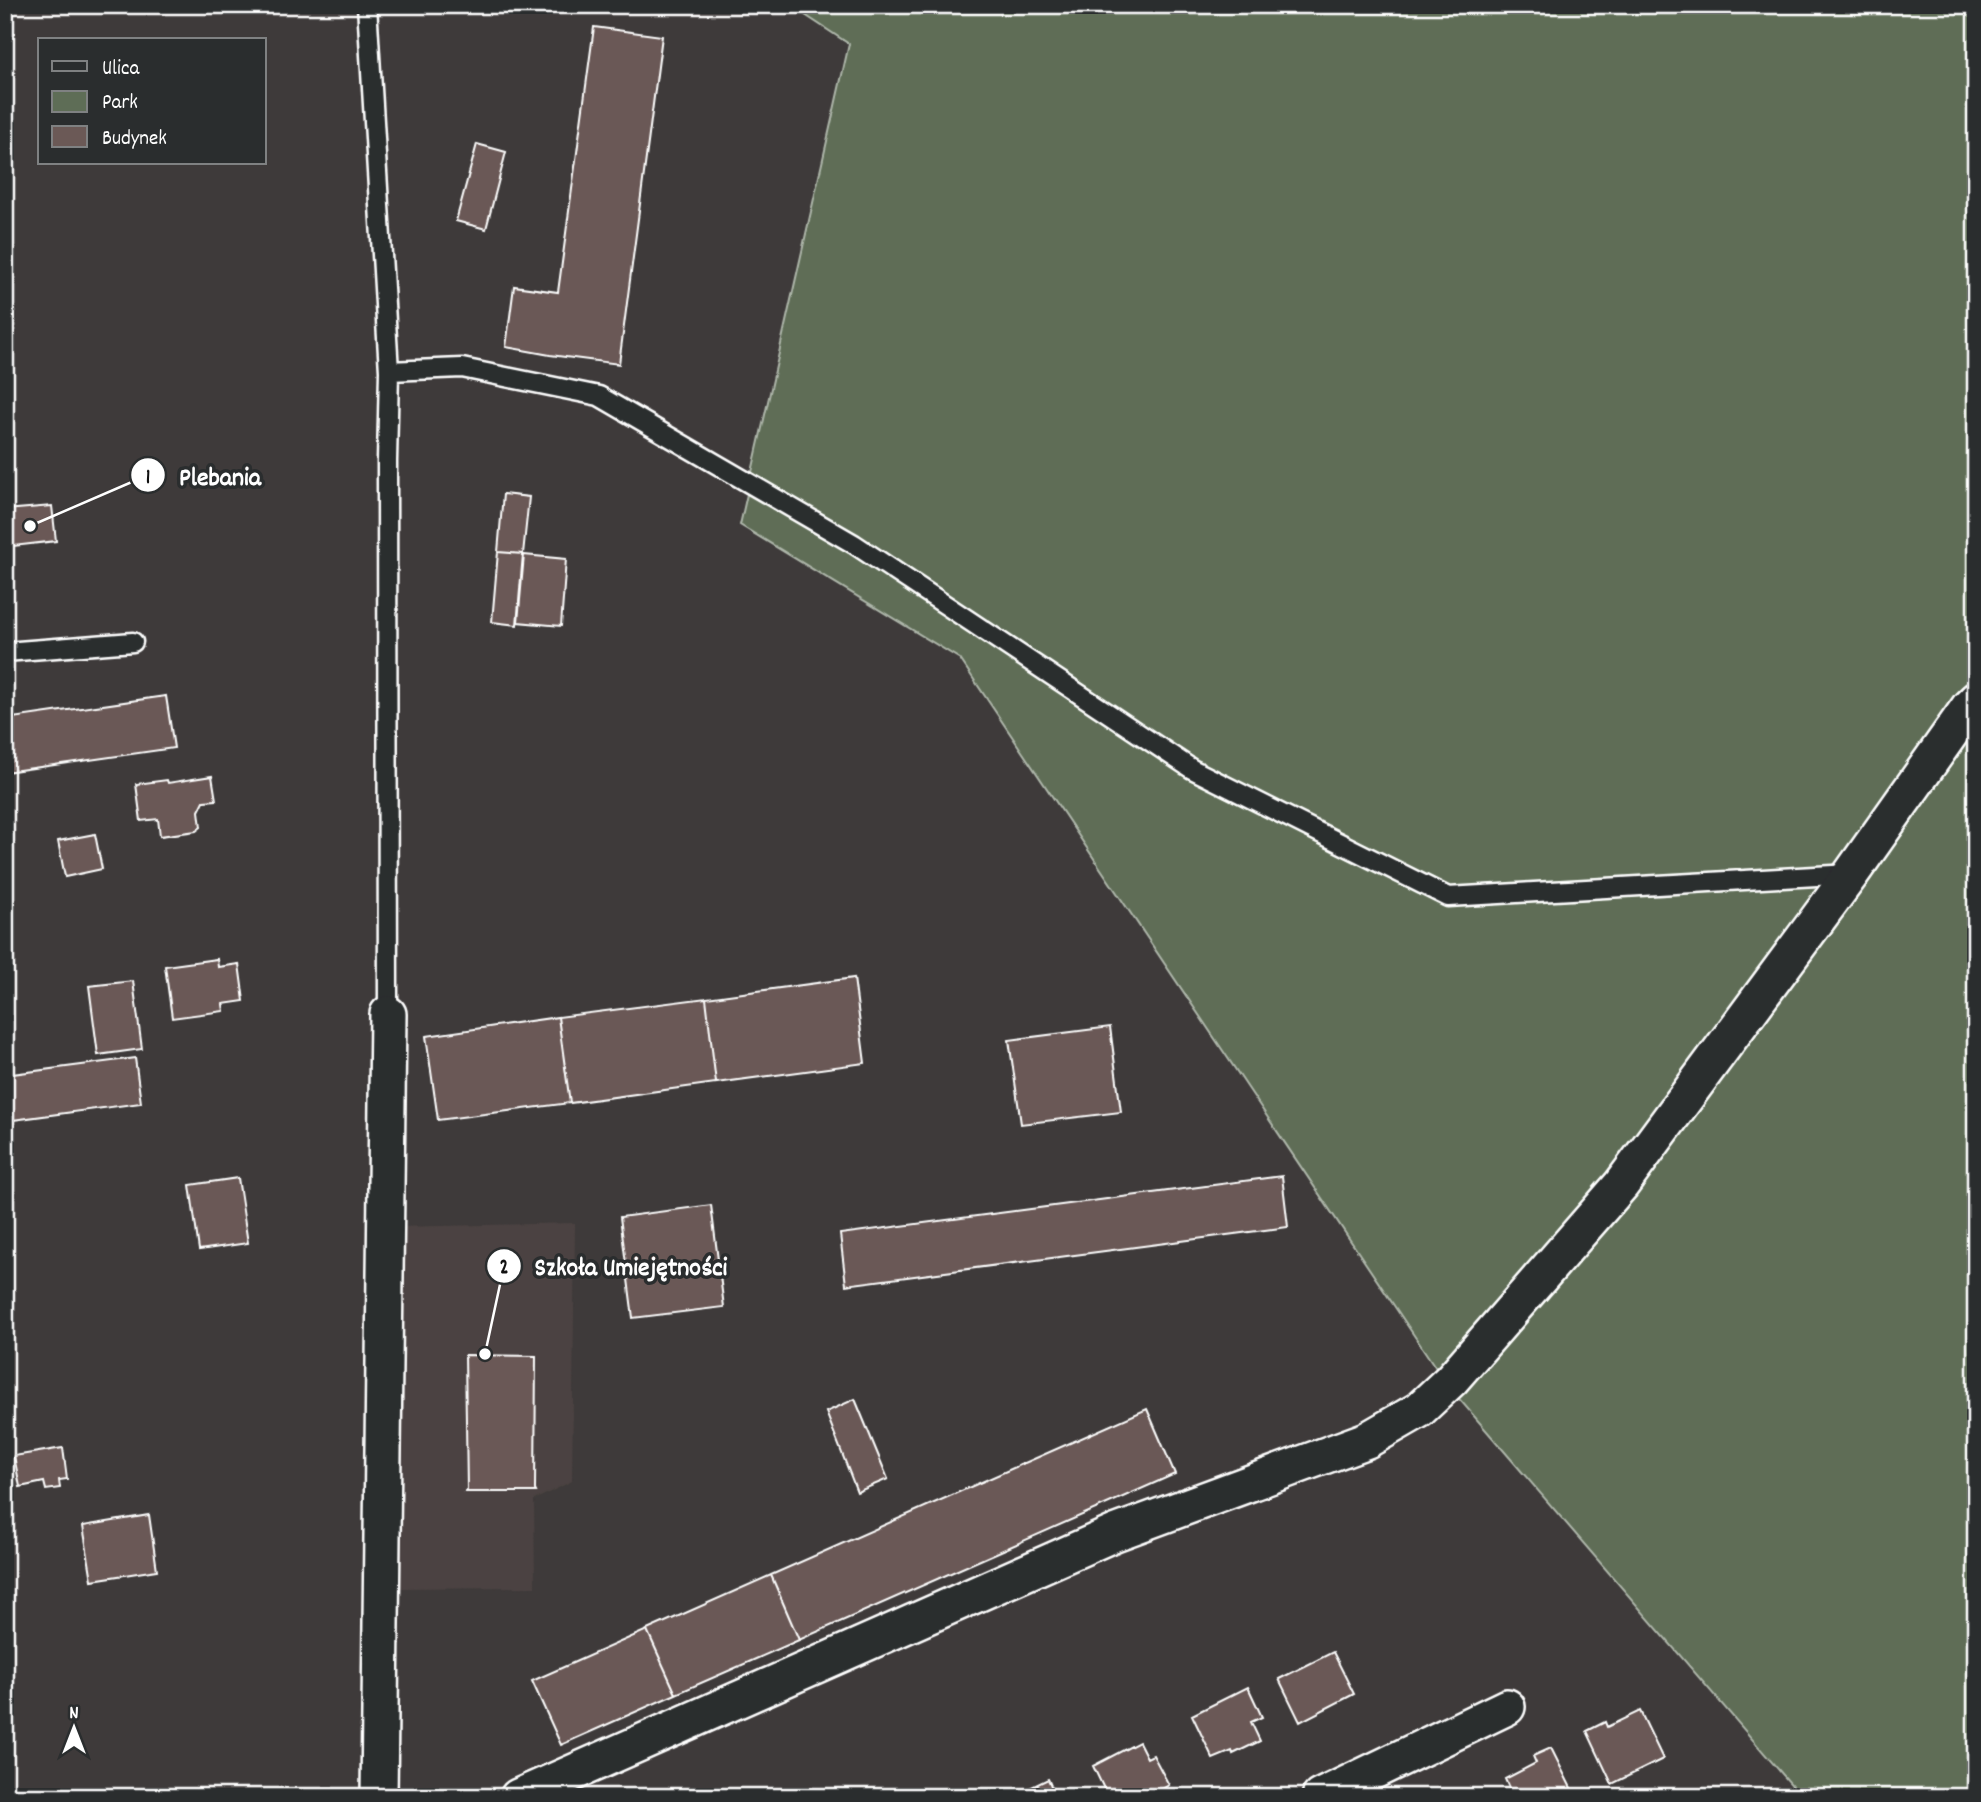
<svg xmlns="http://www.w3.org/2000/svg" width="1981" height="1802" font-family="Dekko,sans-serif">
	<rect width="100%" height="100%" fill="#3e3a3a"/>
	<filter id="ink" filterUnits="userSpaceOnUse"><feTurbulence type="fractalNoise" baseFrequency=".0143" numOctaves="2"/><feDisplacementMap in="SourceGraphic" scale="14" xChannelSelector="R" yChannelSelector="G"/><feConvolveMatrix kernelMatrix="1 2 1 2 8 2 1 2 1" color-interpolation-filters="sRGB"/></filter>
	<g filter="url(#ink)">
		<!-- built -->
		<path fill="#4c4342" d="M575,1223L572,1481L534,1500L535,1587L395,1588L397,1227Z"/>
		<!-- green -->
		<path fill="#5e6d56" stroke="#aeb6aa" stroke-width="2" d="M790,5H1976V1797H1802L1448,1386L960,659L740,525L849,44Z"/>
		<!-- building -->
		<path fill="#6b5956" stroke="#fff" stroke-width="2" d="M594,27L662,36L619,364L550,355L506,347L514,286L558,292Z
			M477,144L506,152L486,229L456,221Z
			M503,494L529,497L523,554L498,552Z
			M52,506L56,541L5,547V510Z
			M498,552L523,554L517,625L492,622Z
			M524,555L566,559L561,626L518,622Z
			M166,696L174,748L5,772V719Z
			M212,776L216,800L204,801L199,811L201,827L196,831L160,836L158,819L141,821L136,784L167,780L168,783Z
			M95,834L102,869L65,877L58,841Z
			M217,959L218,967L239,964L244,1001L223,1004L224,1011L172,1018L165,966Z
			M854,978L865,1063L716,1083L706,998Z
			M133,981L142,1049L98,1055L89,986Z
			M706,998L716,1083L570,1103L558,1017Z
			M558,1017L570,1103L438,1120L426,1036Z
			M1110,1027L1121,1112L1021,1124L1009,1040Z
			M135,1058L141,1103L5,1121V1075Z
			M1282,1176L1288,1227L846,1285L840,1234Z
			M238,1178L248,1243L199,1250L190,1185Z
			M711,1205L724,1307L633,1318L620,1217Z
			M465,1355L536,1356L535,1490L536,1492H465L467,1490Z
			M855,1399L888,1479L857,1492L826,1412Z
			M1147,1409L1175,1474L799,1640L771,1575Z
			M63,1448L67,1479L59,1480L60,1488L46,1490L44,1482L20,1487L14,1456Z
			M149,1515L157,1570L92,1580L83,1526Z
			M771,1575L799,1640L676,1694L647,1630Z
			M647,1630L676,1694L561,1745L532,1681Z
			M1333,1652L1354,1694L1300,1722L1279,1679Z
			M1248,1687L1262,1717L1251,1722L1260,1741L1233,1754L1232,1751L1213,1759L1192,1715Z
			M1640,1711L1663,1759L1612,1784L1587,1731L1605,1722L1607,1727Z
			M1139,1742L1147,1758L1153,1755L1169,1785L1148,1797H1108L1093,1766Z
			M1551,1748L1575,1796L1513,1797L1505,1779L1536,1763L1533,1756Z
			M1048,1779L1056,1797H1011Z"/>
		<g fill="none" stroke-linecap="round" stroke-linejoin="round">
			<!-- lane casing -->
			<g stroke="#fff" stroke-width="23">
				<path id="lane" d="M367,5L389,371L387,461L388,1014
					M389,371L462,368L599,396L854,544L1192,769L1448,897L1851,874
					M5,652L133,642"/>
			</g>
			<!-- street casing -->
			<g stroke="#fff" stroke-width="40">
				<path id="street" d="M379,1797L388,1014
					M518,1797L1115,1533L1367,1440L1419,1410L1451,1380L1621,1185L1851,874L1969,707L1976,700
					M1320,1797L1507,1707"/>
			</g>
			<!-- lane -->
			<use href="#lane" stroke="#2a2d2e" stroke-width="18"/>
			<!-- street -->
			<use href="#street" stroke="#2a2d2e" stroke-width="35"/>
		</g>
	</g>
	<!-- callouts -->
	<path fill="none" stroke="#fff" stroke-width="2.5" d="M30 526L148 475M485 1354L504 1266"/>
	<g fill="#fff" stroke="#2a2d2e" stroke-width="2.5">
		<circle cx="30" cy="526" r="7"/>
		<circle cx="485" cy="1354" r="7"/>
		<circle cx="148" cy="475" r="18"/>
		<circle cx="504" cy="1266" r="18"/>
	</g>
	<g font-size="21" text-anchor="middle" font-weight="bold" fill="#111">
		<text x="148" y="483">1</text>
		<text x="504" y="1273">2</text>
	</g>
	<g font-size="26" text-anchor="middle" font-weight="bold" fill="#fff" stroke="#2a2d2e" stroke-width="7" stroke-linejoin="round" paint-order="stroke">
		<text x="220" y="485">Plebania</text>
		<text x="631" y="1275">Szkoła Umiejętności</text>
	</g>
	<!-- margin -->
	<rect width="1981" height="1802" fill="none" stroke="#2a2d2e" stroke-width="28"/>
	<rect x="14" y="14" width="1953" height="1774" fill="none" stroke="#fff" stroke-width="2.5" filter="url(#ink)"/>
	<!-- legend -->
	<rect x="38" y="38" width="228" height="126" fill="#2a2d2e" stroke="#7f8182" stroke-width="2"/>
	<rect x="52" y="61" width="35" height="10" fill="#2a2d2e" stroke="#7f8182" stroke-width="2"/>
	<text x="102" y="74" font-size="21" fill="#ffffff">Ulica</text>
	<rect x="52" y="91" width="35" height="21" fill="#5e6d56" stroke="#7f8182" stroke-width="2"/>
	<text x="102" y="108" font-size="21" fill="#ffffff">Park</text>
	<rect x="52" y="126" width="35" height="21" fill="#6b5956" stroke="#7f8182" stroke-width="2"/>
	<text x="102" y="144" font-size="21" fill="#ffffff">Budynek</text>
	<!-- north arrow -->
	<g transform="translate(74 1728)" stroke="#2a2d2e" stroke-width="5" paint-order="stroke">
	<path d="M0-5L12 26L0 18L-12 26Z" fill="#ffffff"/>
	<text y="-10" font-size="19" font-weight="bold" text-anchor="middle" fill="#ffffff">N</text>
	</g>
</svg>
